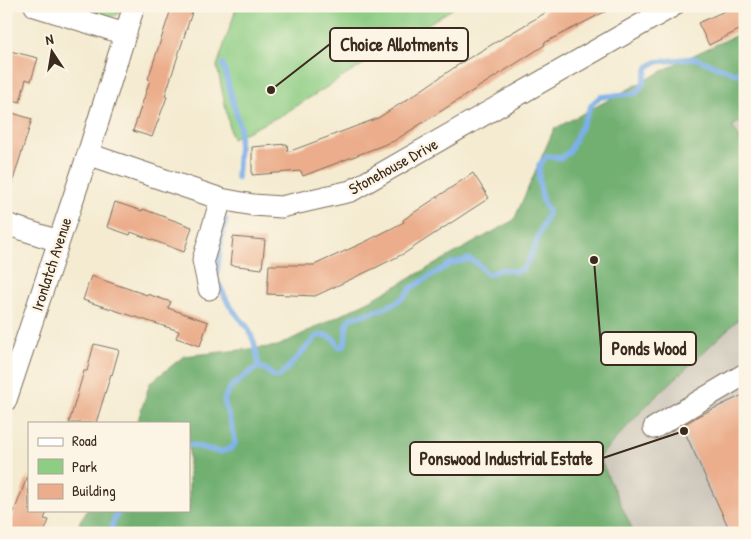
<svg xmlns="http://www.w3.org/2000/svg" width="751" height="539" font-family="'Patrick Hand',sans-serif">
	<rect width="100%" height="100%" fill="#fcf5e5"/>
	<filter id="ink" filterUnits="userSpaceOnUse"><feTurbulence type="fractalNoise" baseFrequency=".02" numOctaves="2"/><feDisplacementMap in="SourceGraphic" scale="10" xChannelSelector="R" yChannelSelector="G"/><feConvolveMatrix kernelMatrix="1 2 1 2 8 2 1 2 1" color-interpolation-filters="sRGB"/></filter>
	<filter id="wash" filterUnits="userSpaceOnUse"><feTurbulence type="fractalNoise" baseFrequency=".0096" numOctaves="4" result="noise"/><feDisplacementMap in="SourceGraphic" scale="20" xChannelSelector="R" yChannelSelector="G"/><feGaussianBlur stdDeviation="1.12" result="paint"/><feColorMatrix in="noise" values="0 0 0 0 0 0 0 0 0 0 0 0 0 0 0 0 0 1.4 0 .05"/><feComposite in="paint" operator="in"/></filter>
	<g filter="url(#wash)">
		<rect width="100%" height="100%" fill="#f4ebd1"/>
		<!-- industrial -->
		<path fill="#c9c3b8" d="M745,119V146L731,126Z
			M745,313V533H634L599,457L647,405Z"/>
		<!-- green -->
		<path fill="#8dcd84" stroke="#647c51" d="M95,6H123L117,15L103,18L96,16L94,9Z
			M237,6H457L282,115L232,139L217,66Z"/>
		<!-- forest -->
		<path fill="#72b072" stroke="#566d48" d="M745,31V119L732,126L745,146V313L647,405L599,457L634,533H77L80,521L87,510H189V423H137L150,383L184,356L278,346L371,300L514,220L554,129L683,60Z"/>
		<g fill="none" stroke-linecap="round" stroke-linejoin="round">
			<!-- stream -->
			<path stroke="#7aafe8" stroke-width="5.5" d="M223,64L240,127L237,178
				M226,220L222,236L216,278L229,305L248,328L254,342L258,360L257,367
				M189,445H192L220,452L230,449L235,444L234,434L224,401L227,393L231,387L257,367C260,368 263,368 265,369C272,373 271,380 281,375L317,336L326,335L334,339L338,346L342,347L345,344L347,322L351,318C370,313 402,306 411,288L450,264L469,259L477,263L487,274C493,275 493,272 499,270C504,268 511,271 516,272L524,268L530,258L544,222L548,215V210L543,202L539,181V165L547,156L561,158L569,152L592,104L600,97L636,93L643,84L648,67L656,62L694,58L737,74L745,65
				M111,533C113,524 113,515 122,510"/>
		</g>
		<g id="blocks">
			<!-- building -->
			<path fill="#ebad8b" d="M172,6H194L165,96L167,97L152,137L133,131L150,80L148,79Z
				M552,6H616L544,43L545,45L394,141L303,176L301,171L252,175V147L287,144L288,152L378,118L411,97L464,61L545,13L544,11Z
				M736,6H745V27L709,45L698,23Z
				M6,50L38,58L31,81L26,79L20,102L6,98Z
				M6,111L32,119L10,190L6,189Z
				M473,173L489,198L405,253L377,267L315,296L267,294L269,265H314L365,242L404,222L403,220Z
				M115,202L142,211L143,209L192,227L184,252L131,232L130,235L107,227Z
				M233,237L265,240L262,269L230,265Z
				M91,276L147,295V294L171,302L168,308L208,322L200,346L176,338L179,331L83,300Z
				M94,344L119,350L112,375L111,374L96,423H69L84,371H87Z
				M745,394V533H731L682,426L700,415Z
				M28,475L29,510H48L44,519L49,520L44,533H6Z"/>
		</g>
	</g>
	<g filter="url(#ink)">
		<use href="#blocks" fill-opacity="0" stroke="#7c6e5d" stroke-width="1"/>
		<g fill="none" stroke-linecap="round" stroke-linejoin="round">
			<!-- minor casing -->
			<g stroke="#7c6e5d" stroke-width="23">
				<path id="minor" d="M35,6L125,34
					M88,154L221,199L253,205L281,207L351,191L673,6
					M6,224L58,241
					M209,289L203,260L221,199
					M6,400L88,154L134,6
					M654,428L745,374"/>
			</g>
			<!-- minor -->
			<use href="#minor" stroke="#fff" stroke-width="21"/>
		</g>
	</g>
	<g text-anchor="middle" stroke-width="5" stroke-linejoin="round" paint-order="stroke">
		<!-- street labels -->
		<g font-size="16" fill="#3b2a1e" stroke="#fcf5e5">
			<text transform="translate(393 166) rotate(-29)" y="6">Stonehouse Drive</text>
			<text transform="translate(51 264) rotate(-72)" y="6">Ironlatch Avenue</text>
		</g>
	</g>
	<!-- callouts -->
	<path fill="none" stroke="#3b2a1e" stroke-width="2" d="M271 90L330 44M594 260L601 348M684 431L603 458"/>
	<g fill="#3b2a1e" stroke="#fcf5e5" stroke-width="2">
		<circle cx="271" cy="90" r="5"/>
		<circle cx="594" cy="260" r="5"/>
		<circle cx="684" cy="431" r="5"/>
	</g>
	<g fill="#fcf5e5" stroke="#3b2a1e" stroke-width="2">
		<rect x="330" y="28" width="138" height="33" rx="5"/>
		<rect x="601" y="332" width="95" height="33" rx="5"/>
		<rect x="410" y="442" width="193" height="33" rx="5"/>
	</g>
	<g font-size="18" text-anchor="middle" font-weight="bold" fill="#3b2a1e">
		<text x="399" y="51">Choice Allotments</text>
		<text x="649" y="355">Ponds Wood</text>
		<text x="506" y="465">Ponswood Industrial Estate</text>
	</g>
	<!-- margin -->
	<rect width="751" height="539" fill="none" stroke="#fcf5e5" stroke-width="25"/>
	<!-- legend -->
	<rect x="28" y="422" width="162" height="90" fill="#fcf5e5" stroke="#afa495"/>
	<rect x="38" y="438" width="25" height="8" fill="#ffffff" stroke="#afa495"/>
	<text x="72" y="446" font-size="15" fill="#3b2a1e">Road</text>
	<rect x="38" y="459" width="25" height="15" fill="#8dcd84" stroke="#afa495"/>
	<text x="72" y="472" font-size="15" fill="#3b2a1e">Park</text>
	<rect x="38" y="484" width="25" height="15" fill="#ebad8b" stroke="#afa495"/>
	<text x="72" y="496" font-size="15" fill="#3b2a1e">Building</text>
	<!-- north arrow -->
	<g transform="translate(52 52) rotate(348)" stroke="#fcf5e5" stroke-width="4" paint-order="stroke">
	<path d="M0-4L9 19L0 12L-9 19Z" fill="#3b2a1e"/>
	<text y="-8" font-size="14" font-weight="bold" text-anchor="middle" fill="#3b2a1e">N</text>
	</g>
</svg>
